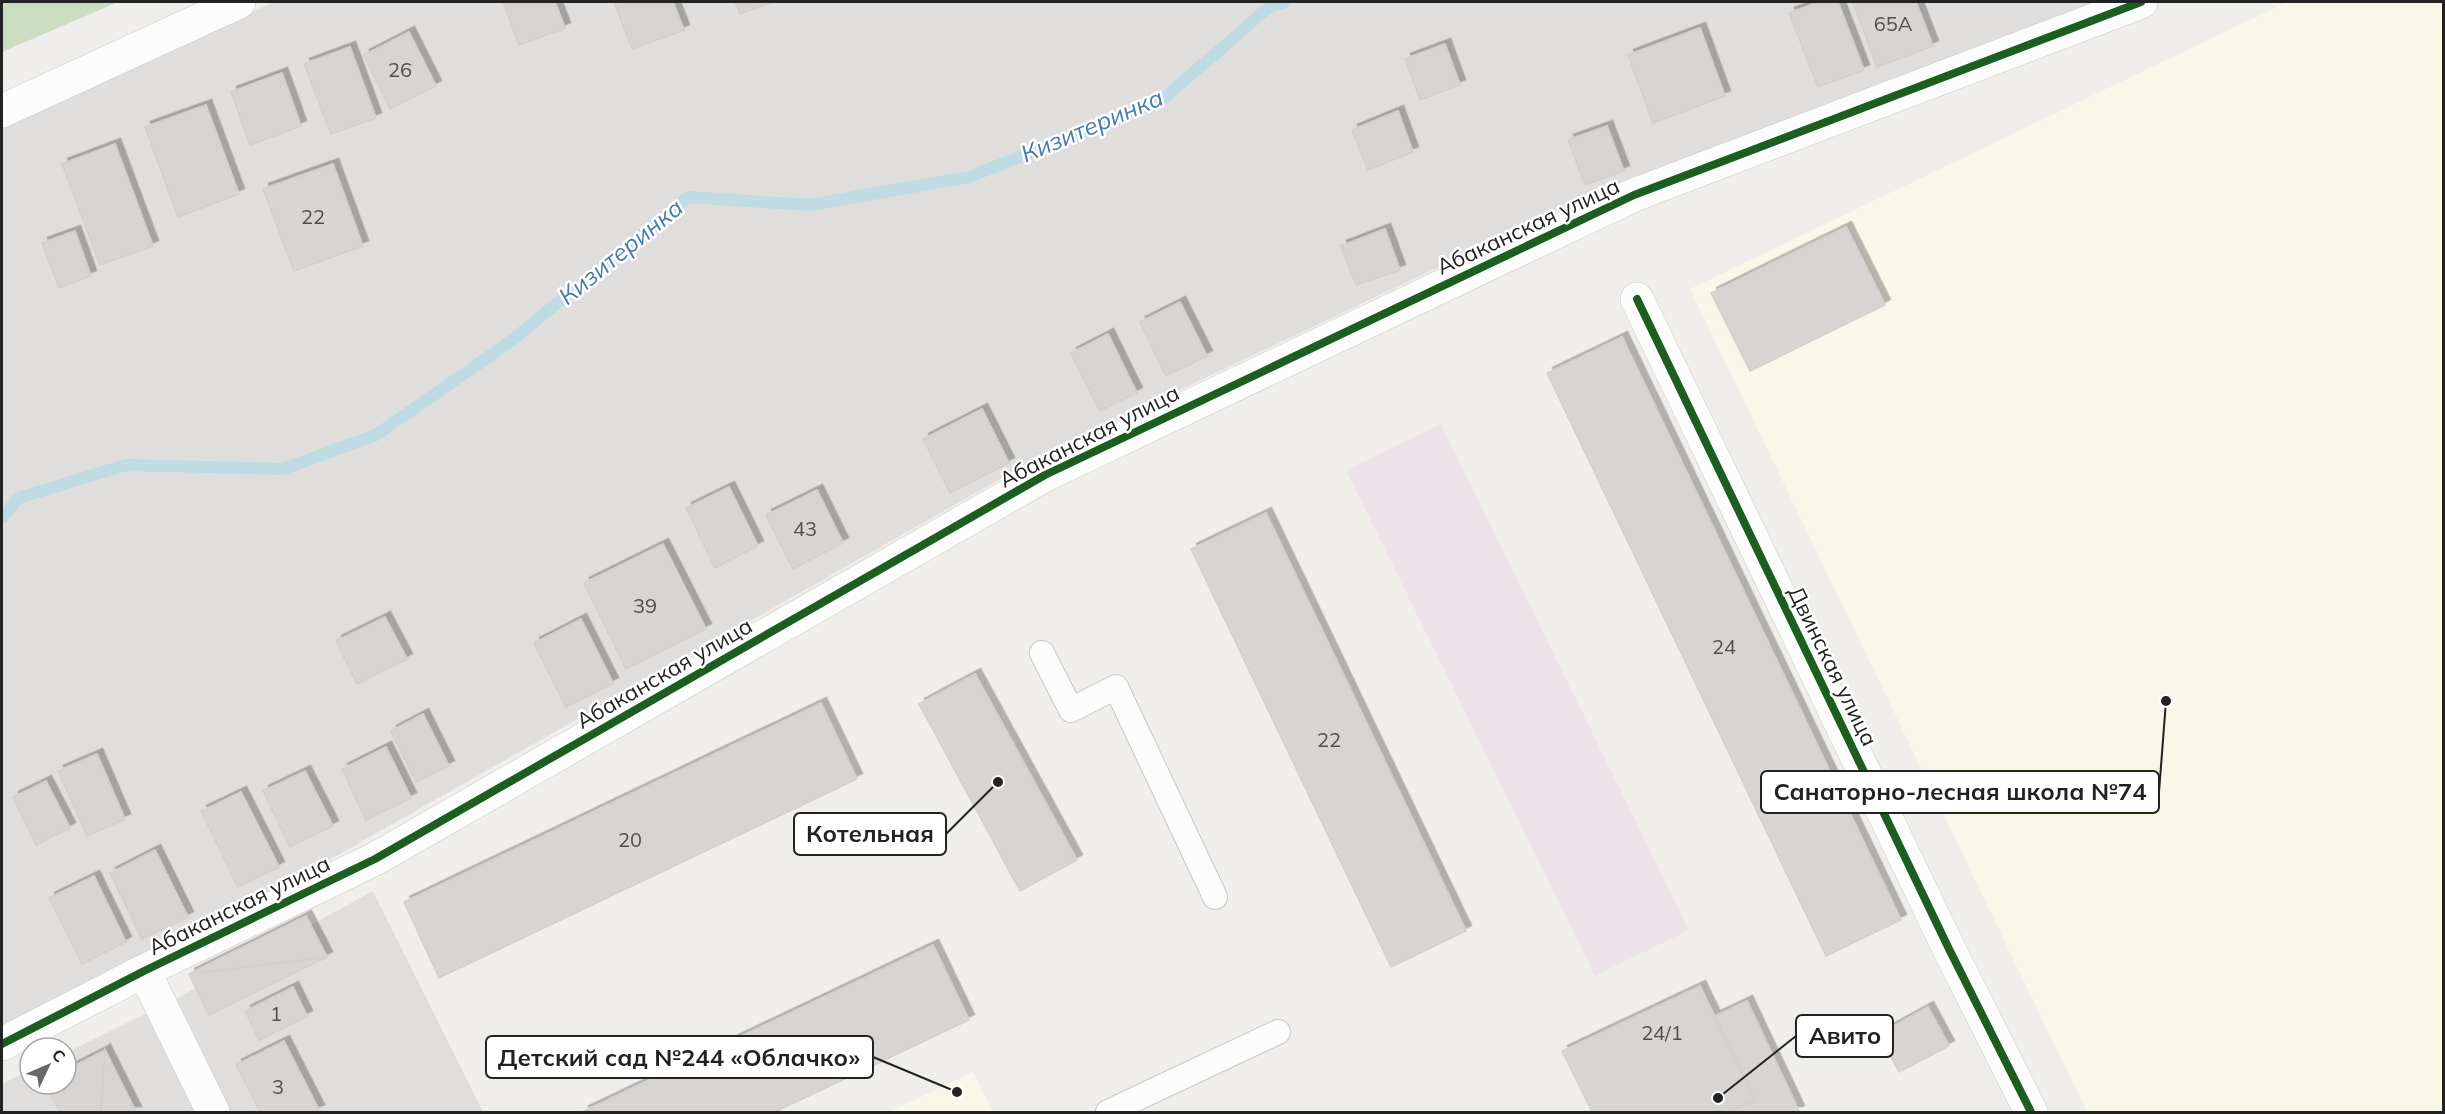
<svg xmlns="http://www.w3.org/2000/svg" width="2445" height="1114" font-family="Mulish,sans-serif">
	<defs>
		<filter id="shadow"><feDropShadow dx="5.5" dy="-5.5" stdDeviation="0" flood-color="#0004"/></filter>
	</defs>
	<rect width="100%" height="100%" fill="#f0eeeb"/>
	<!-- residential -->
	<path fill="#dfdedc" d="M274,2H2103L1929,69L1601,190L1037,458L146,964L2,1035V121Z
		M373,891L483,1112H2V1084L30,1070V1084H66V1053L179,997Z"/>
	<!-- industrial -->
	<path fill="#ede4e9" d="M1441,424L1689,930L1595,976L1346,470Z"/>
	<!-- education -->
	<path fill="#f8f7e8" d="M2287,2H2443V1112H2087L1690,289Z
		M973,1072L993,1112H889Z"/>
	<!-- forest -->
	<path fill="#cbdec1" d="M2,2H118L2,52Z"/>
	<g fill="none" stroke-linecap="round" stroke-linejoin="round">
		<!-- stream -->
		<path stroke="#bfdbe3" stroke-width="12" d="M2,518L18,498L126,465L283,469L376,435L507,344L688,197L809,205L969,177L1162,100L1269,7L1285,2"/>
	</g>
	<!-- building -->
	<path fill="#d7d4d2" stroke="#d3d0cc" stroke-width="1.5" filter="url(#shadow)" d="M503,2H555L565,28L519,45Z
		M614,2H673L684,30L632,49Z
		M735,2H773L740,14Z
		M1819,2H1838L1864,70L1818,87L1789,13Z
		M1853,2H1916L1933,46L1877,67Z
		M1700,28L1725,96L1653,123L1628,55Z
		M409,32L436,86L390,109L364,55Z
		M1445,44L1460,85L1420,100L1405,59Z
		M350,47L376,118L331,134L304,64Z
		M282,73L301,126L250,145L231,92Z
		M206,105L239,194L178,217L145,127Z
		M1398,111L1413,152L1368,170L1352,130Z
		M1607,126L1624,171L1585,185L1568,140Z
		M115,144L153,246L100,265L62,164Z
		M333,164L363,246L294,271L263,189Z
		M1846,227L1885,305L1750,371L1711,293Z
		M1385,229L1400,270L1356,285L1341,246Z
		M75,231L91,276L59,288L42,243Z
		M1180,302L1207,356L1166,376L1140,322Z
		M1108,334L1137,393L1100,411L1071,353Z
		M1622,337L1901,920L1826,956L1547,373Z
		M982,409L1009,463L950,493L923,439Z
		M729,487L758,546L715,568L686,508Z
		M817,490L843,543L793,569L766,515Z
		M1266,513L1466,931L1391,967L1191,549Z
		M663,544L706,629L626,669L584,583Z
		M385,617L407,659L357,684L336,641Z
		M581,619L613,683L566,707L534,643Z
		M975,674L1077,860L1020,891L919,704Z
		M821,703L857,779L439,978L404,902Z
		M423,714L449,766L416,782L391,731Z
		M386,747L411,798L366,820L342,769Z
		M97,754L125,819L87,836L58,771Z
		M305,771L333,826L290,847L263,791Z
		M46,781L70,828L36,845L13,797Z
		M241,792L279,867L238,887L201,811Z
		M155,850L188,917L142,939L110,873Z
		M94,876L126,942L82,964L49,898Z
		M306,916L327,957L189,974Z
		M933,945L969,1020L775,1112H582Z
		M327,957L209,1015L189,974Z
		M1700,986L1755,1100L1729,1112H1592L1562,1051Z
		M293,987L307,1016L259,1040L245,1011Z
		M1747,1001L1799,1111L1796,1112H1729L1755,1100L1715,1016Z
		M1928,1007L1949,1046L1899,1072L1879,1034Z
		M284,1041L319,1110L314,1112H260L236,1065Z
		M105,1050L136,1112H101Z
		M105,1050L101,1112H60L45,1084H66V1070Z"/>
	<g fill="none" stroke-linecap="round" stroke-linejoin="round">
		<!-- service casing -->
		<g stroke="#c9c8c7" stroke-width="26">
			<path id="service" d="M1042,653L1071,710L1116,687L1215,897
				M1108,1112L1278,1032"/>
		</g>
		<!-- minor casing -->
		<g stroke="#c9c8c7" stroke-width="34">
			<path id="minor" d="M2,111L239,2
				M1637,299L1949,949L2031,1112
				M144,971L213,1112
				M2,1044L144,971L375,859L1045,475L1634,195L2141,2"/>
		</g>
		<!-- service -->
		<use href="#service" stroke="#fdfcfc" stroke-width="24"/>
		<!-- minor -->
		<use href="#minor" stroke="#fdfcfc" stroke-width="33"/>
		<!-- cycleway casing -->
		<g stroke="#fff" stroke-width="11">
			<path id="cycleway" d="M1637,299L1949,949L2031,1112
				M2,1044L144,971L375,859L1045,475L1634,195L2141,2"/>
		</g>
		<!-- cycleway -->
		<use href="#cycleway" stroke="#1b5e20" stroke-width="8"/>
	</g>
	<g text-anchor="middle" stroke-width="5" stroke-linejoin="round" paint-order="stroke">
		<!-- number labels -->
		<g font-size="20" fill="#4f4e4e">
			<text x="1893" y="31">65А</text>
			<text x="400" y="77">26</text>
			<text x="313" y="224">22</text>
			<text x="805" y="536">43</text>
			<text x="645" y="613">39</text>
			<text x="1724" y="654">24</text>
			<text x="1329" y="747">22</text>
			<text x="630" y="847">20</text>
			<text x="276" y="1021">1</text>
			<text x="1662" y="1040">24/1</text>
			<text x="278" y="1094">3</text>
		</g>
		<!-- street labels -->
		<g font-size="22" fill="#222" stroke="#fff">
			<text transform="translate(1528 226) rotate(-25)" y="8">Абаканская улица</text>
			<text transform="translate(1089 436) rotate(-27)" y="8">Абаканская улица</text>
			<text transform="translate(1833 666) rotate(64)" y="8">Двинская улица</text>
			<text transform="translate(664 673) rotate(-30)" y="8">Абаканская улица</text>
			<text transform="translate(239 905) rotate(-26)" y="8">Абаканская улица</text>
		</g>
		<!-- water labels -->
		<g font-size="24" font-style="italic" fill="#4a7aab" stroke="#fff">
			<text transform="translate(1092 126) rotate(-23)" y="8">Кизитеринка</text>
			<text transform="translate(621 252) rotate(-39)" y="8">Кизитеринка</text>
		</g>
	</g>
	<!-- callouts -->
	<path fill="none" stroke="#222" stroke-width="2" d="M2166 701L2159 792M998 782L946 834M1718 1098L1796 1036M957 1092L873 1057"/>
	<g fill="#222" stroke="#fff" stroke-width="2">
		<circle cx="2166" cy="701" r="6"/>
		<circle cx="998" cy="782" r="6"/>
		<circle cx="1718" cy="1098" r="6"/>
		<circle cx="957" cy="1092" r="6"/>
	</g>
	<g fill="#fff" stroke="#222" stroke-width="2">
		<rect x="1761" y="771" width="398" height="42" rx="6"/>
		<rect x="794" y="813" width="152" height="42" rx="6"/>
		<rect x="1796" y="1015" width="97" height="42" rx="6"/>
		<rect x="486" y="1036" width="387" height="42" rx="6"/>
	</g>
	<g font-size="24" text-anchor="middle" font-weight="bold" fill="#222">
		<text x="1960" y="800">Санаторно-лесная школа №74</text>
		<text x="870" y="842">Котельная</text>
		<text x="1845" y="1044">Авито</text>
		<text x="679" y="1066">Детский сад №244 «Облачко»</text>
	</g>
	<!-- border -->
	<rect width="2445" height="1114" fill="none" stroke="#222222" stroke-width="6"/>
	<!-- north arrow -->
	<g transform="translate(48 1066) rotate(46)"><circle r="28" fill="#ffffff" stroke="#a7a7a7" stroke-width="1.5"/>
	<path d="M0-4.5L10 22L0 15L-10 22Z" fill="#6a6968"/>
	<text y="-9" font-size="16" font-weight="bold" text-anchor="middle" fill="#222222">С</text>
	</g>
</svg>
